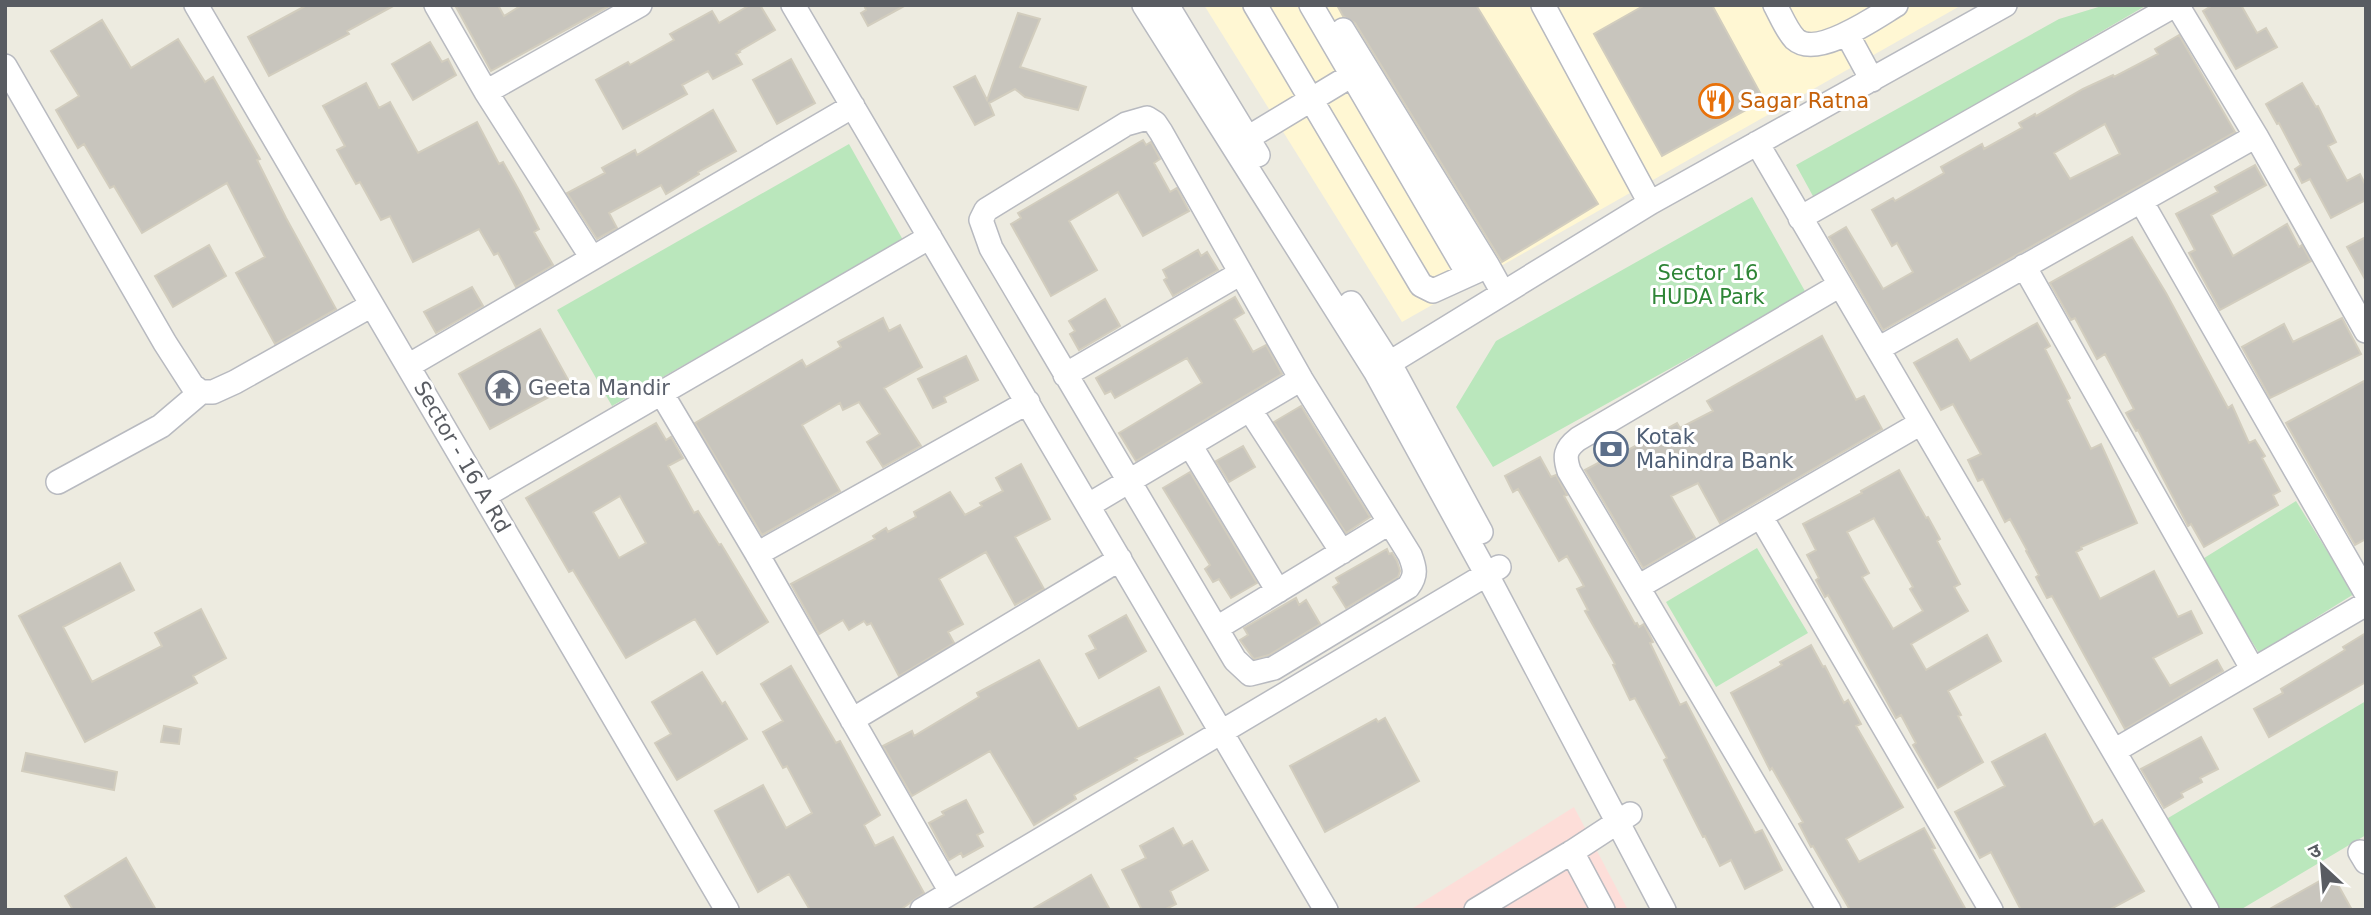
<svg xmlns="http://www.w3.org/2000/svg" width="2371" height="915" font-family="'DejaVu Sans','Noto Sans Devanagari',sans-serif">
	<rect width="100%" height="100%" fill="#edebe0"/>
	<!-- commercial -->
	<path fill="#fff7d3" d="M1204,5H1960V6L1402,322Z"/>
	<!-- medical -->
	<path fill="#fdded9" d="M1574,807L1628,910H1410Z"/>
	<!-- green -->
	<path fill="#bae7bc" d="M2105,5H2147L1814,198L1796,165L2059,19Z
		M849,144L903,240L612,406L557,310Z
		M1752,197L1806,293L1493,467L1456,407L1496,341Z
		M2296,501L2354,594L2259,653L2201,560Z
		M1757,548L1808,633L1716,687L1666,602Z
		M2366,701V835L2240,910H2215L2163,821Z"/>
	<!-- building -->
	<path fill="#c8c5bd" stroke="#d2cdbe" stroke-width="2" fill-rule="evenodd" d="M307,5H395L347,31L349,34L269,76L248,37Z
		M455,5H498L504,16L522,5H611L491,71Z
		M750,5H760L775,30L739,51L740,52L736,54L742,64L713,79L708,71L682,85L687,94L623,129L596,80L628,62L630,65L674,40L670,34L712,11L719,23Z
		M864,5H906L868,26L861,13L866,10Z
		M1337,5H1476L1598,204L1502,262L1355,23L1343,16Z
		M1645,5H1712L1764,100L1662,156L1594,34Z
		M2213,5H2241L2257,33L2266,28L2277,47L2236,69L2203,11Z
		M1018,13L1040,19L1020,67L1086,87L1078,110L1025,97L1015,89L989,103L994,115L975,125L954,87L975,76L987,100Z
		M102,20L131,68L178,39L205,82L213,77L260,159L257,160L286,218L336,309L275,344L236,273L265,257L227,183L142,233L114,186L110,188L84,144L78,148L56,110L79,96L51,51Z
		M2179,35L2235,132L1883,330L1829,237L1846,227L1883,289L1913,272L1897,243L1892,246L1872,210L1893,198L1895,201L1944,173L1941,167L1982,144L1984,149L2022,128L2019,123L2035,114L2036,116L2083,89L2113,75L2114,77L2158,54L2155,49ZM2105,124L2120,154L2070,179L2054,153Z
		M430,42L442,62L448,59L456,75L413,100L392,64Z
		M791,59L815,103L777,124L753,80Z
		M366,83L379,108L390,102L418,153L477,122L499,164L503,162L521,194L539,229L534,232L553,265L516,287L498,253L494,255L479,229L413,262L390,216L381,220L360,182L356,184L337,150L345,146L323,106Z
		M2302,83L2316,107L2318,106L2336,142L2328,146L2347,181L2360,174L2366,186V200L2331,218L2310,179L2302,183L2295,169L2301,165L2279,123L2277,124L2266,104Z
		M713,110L736,151L698,172L699,174L666,194L661,185L609,213L617,228L597,239L567,193L605,173L602,168L635,150L637,155Z
		M1143,140L1146,145L1151,142L1160,159L1154,163L1170,192L1177,188L1189,211L1143,236L1118,192L1069,221L1097,270L1051,296L1011,224L1021,218L1018,213Z
		M2255,165L2266,185L2211,215L2233,256L2287,224L2299,247L2302,245L2311,261L2220,310L2189,253L2195,250L2176,214L2218,192L2215,187Z
		M2132,237L2166,293L2228,408L2232,405L2249,443L2255,440L2265,456L2262,458L2280,491L2273,495L2278,505L2204,547L2191,524L2188,526L2138,430L2136,431L2126,413L2134,409L2105,354L2097,359L2075,318L2071,320L2050,283Z
		M2366,237V281L2347,247Z
		M209,245L226,276L173,307L155,276Z
		M1198,250L1201,256L1207,252L1218,270L1173,296L1164,280L1167,278L1163,270Z
		M472,287L483,306L436,333L424,312Z
		M1235,297L1244,313L1234,319L1253,352L1266,345L1282,374L1136,461L1119,433L1202,383L1187,358L1115,398L1111,391L1105,394L1096,378Z
		M1105,299L1120,326L1079,350L1070,334L1075,331L1069,321Z
		M883,318L889,331L900,325L922,367L884,388L921,446L883,467L867,442L880,434L859,402L843,410L840,403L802,425L840,491L762,535L695,423L802,360L806,367L841,347L838,342Z
		M2342,318L2361,354L2270,398L2242,347L2284,324L2293,342Z
		M2037,323L2050,346L2045,349L2070,398L2067,400L2091,449L2101,444L2137,523L2081,547L2082,549L2076,552L2100,599L2154,571L2178,617L2191,611L2202,633L2153,658L2170,686L2217,660L2223,671L2125,729L2052,596L2047,598L2036,577L2039,575L2026,551L2027,550L2010,519L2005,522L1983,479L1978,481L1968,460L1981,454L1953,404L1941,410L1914,363L1957,339L1970,361Z
		M540,329L571,385L490,429L459,374Z
		M1822,336L1856,400L1864,396L1882,429L1720,523L1698,483L1671,496L1695,538L1643,568L1585,470L1617,453L1619,455L1677,423L1680,428L1713,411L1707,401Z
		M966,356L978,380L944,397L946,402L933,408L918,379Z
		M2366,380V539L2355,545L2286,423Z
		M1301,406L1370,517L1346,533L1274,422Z
		M656,423L666,440L671,437L683,458L668,466L694,513L698,511L719,545L721,544L768,622L717,654L695,619L626,658L573,570L569,572L526,498ZM620,496L646,543L619,558L593,512Z
		M1243,446L1255,467L1229,482L1216,461Z
		M1540,457L1551,477L1556,475L1567,495L1564,496L1635,624L1637,623L1639,627L1644,624L1653,642L1650,643L1680,705L1686,702L1755,833L1762,830L1782,870L1745,889L1731,860L1720,866L1705,836L1703,837L1664,760L1667,758L1635,698L1630,700L1613,665L1615,664L1585,611L1588,610L1577,589L1584,586L1567,556L1559,561L1518,489L1513,492L1505,476Z
		M1021,464L1050,519L1015,537L1044,589L1015,605L986,552L939,579L963,624L948,632L954,643L899,676L871,623L867,625L864,621L849,630L843,620L819,634L791,584L875,539L873,536L886,528L888,532L916,517L914,512L950,492L965,515L982,506L980,503L1003,491L996,478Z
		M1899,470L1926,518L1928,517L1940,539L1937,541L1960,584L1954,587L1968,611L1911,644L1926,670L1987,635L2001,661L1948,691L1961,715L1958,716L1983,762L1938,788L1913,745L1916,743L1901,715L1896,718L1842,620L1828,595L1825,597L1816,580L1819,578L1807,555L1816,550L1803,524L1862,493L1861,491ZM1874,518L1913,587L1910,589L1923,611L1893,629L1862,577L1869,573L1847,532Z
		M1190,472L1257,583L1231,598L1219,579L1213,582L1205,569L1210,565L1163,488Z
		M1387,549L1389,554L1392,553L1397,561L1400,571L1398,577L1346,608L1333,587L1339,583L1336,578Z
		M120,563L134,590L63,627L92,682L162,646L155,633L201,609L226,658L193,676L197,683L85,742L19,616Z
		M1296,598L1299,605L1306,600L1320,624L1269,655L1254,659L1240,640L1248,635L1244,628Z
		M1126,615L1146,651L1099,678L1086,654L1096,649L1089,636Z
		M2366,633V682L2269,737L2254,709L2283,693L2281,689L2345,650L2343,647Z
		M1811,645L1823,667L1825,666L1844,703L1848,700L1861,724L1856,726L1903,807L1846,839L1859,862L1924,828L1935,848L1932,849L1966,910H1850L1813,846L1811,847L1799,824L1803,822L1772,768L1770,770L1731,693L1782,665L1780,662Z
		M1039,660L1078,729L1159,687L1183,734L1135,758L1137,760L1074,795L1076,799L1034,825L990,751L912,796L883,746L912,731L914,736L979,697L977,693Z
		M791,666L836,743L840,741L880,815L864,825L875,846L893,837L924,893L900,910H810L789,874L758,892L715,811L763,785L786,828L812,813L787,766L783,768L763,732L783,721L761,684Z
		M702,672L722,704L725,702L747,739L677,780L655,743L671,734L652,702Z
		M1385,718L1419,781L1325,832L1290,766L1376,719L1378,722Z
		M164,726L181,729L179,744L161,742Z
		M2045,734L2094,825L2102,820L2144,891L2109,910H2021L1991,852L1980,858L1955,812L2005,786L1992,762Z
		M2201,737L2218,769L2200,778L2202,782L2181,793L2183,797L2164,808L2141,769Z
		M26,753L117,772L114,790L22,771Z
		M966,800L983,832L977,835L983,846L963,857L961,853L949,860L929,823L944,815L942,812Z
		M1173,828L1183,846L1192,841L1208,870L1170,891L1176,904L1164,910H1142L1122,870L1146,858L1140,846Z
		M126,858L156,910H73L65,896Z
		M2332,874L2352,910H2268Z
		M1091,875L1110,910H1031L1060,893Z"/>
	<g fill="none" stroke-linecap="round" stroke-linejoin="round">
		<!-- minor casing -->
		<g stroke="#b8bac0" stroke-width="26">
			<path id="minor" d="M196,5L727,910
				M436,5L486,92L592,258
				M793,5L1326,910
				M1144,5L1375,371L1487,575L1664,910
				M1167,5L1258,155
				M1255,5L1421,285L1433,291L1488,266L1503,293
				M1311,5L1468,274
				M1543,5L1650,203
				M1775,5C1781,16 1787,31 1795,39C1817,59 1876,17 1896,5
				M2177,5L2256,136L2366,331
				M1343,30L1488,266
				M1847,34L1872,80
				M5,66L165,343L192,385L201,392H213L235,382L372,305
				M486,92L640,5
				M1147,118L1155,123L1161,132L1301,379L1410,555C1415,568 1417,575 1408,587L1274,668L1250,674L1235,660L991,248L981,220L986,210L1126,124Z
				M1757,143L2207,910
				M1236,145L1352,75
				M2141,201L2366,593
				M1800,218L2175,5
				M2024,266L2253,670
				M1351,303L1390,364L1481,532
				M1878,349L2256,136
				M408,366L853,106
				M1378,370L1650,203L2005,5
				M1065,375L1241,273
				M662,394L757,554L951,892
				M1250,410L1342,552
				M1190,445L1278,591
				M58,482L161,426L201,392
				M484,496L930,237
				M1089,505L1301,379
				M1761,517L1991,910
				M757,554L1028,402
				M1638,587L1921,423
				M1217,628L1389,523
				M852,720L1120,559
				M2114,751L2366,604
				M1572,852L1603,910
				M2360,852L2366,862
				M922,910L1499,567
				M1476,910L1572,852L1630,814
				M1829,910L1569,471C1564,456 1565,449 1578,439L1840,285"/>
		</g>
		<!-- minor -->
		<use href="#minor" stroke="#fff" stroke-width="23"/>
	</g>
	<!-- icons -->
	<defs>
		<g id="restaurant-ring" transform="scale(1.75)"><circle r="9.5" fill="#fff" stroke="#e8710a" stroke-width="1.5"/><path d="M-5-6h1v4h1v-4h1v4h1v-4h1v5L-1.5 .5V6h-2V.5L-5-1ZM5-6V6H3V1.5H1.5Q1.5-4 5-6Z" fill="#e8710a"/></g>
		<g id="temple-ring" transform="scale(1.75)"><circle r="9.5" fill="#fff" stroke="#6b7280" stroke-width="1.5"/><path d="M0-6L5-2H3V0L6.5 2.5H4V6H1.5V3h-3V6H-4V2.5H-6.5L-3 0V-2H-5Z" fill="#6b7280"/></g>
		<g id="bank-ring" transform="scale(1.75)"><circle r="9.5" fill="#fff" stroke="#5c6f8a" stroke-width="1.5"/><path d="M-6-4H6V4H-6ZM0-2.3a2.3 2.3 0 1 0 0 4.6a2.3 2.3 0 1 0 0-4.6Z" fill="#5c6f8a"/></g>
	</defs>
	<g fill-rule="evenodd">
		<use href="#restaurant-ring" x="1716" y="101"/>
		<use href="#temple-ring" x="503" y="388"/>
		<use href="#bank-ring" x="1611" y="449"/>
	</g>
	<g text-anchor="middle" stroke-width="6" stroke-linejoin="round" paint-order="stroke">
		<!-- food labels -->
		<g font-size="21" fill="#c56008" stroke="#fff" text-anchor="start">
			<text x="1740" y="108">Sagar Ratna</text>
		</g>
		<!-- park labels -->
		<g font-size="21" fill="#2e8536" stroke="#fff">
			<text x="1708" y="280">Sector 16<tspan x="1708" dy="24">HUDA Park</tspan></text>
		</g>
		<!-- worship labels -->
		<g font-size="21" fill="#5b616d" stroke="#fff" text-anchor="start">
			<text x="528" y="395">Geeta Mandir</text>
		</g>
		<!-- service labels -->
		<g font-size="21" fill="#4e5e75" stroke="#fff" text-anchor="start">
			<text x="1636" y="444">Kotak<tspan x="1636" dy="24">Mahindra Bank</tspan></text>
		</g>
		<!-- street labels -->
		<g font-size="21" fill="#595c62" stroke="#fff">
			<text transform="translate(462 457) rotate(60)" y="7">Sector - 16 A Rd</text>
		</g>
	</g>
	<!-- border -->
	<rect width="2371" height="915" fill="none" stroke="#595c62" stroke-width="14"/>
	<!-- north arrow -->
	<g transform="translate(2322 866) rotate(334)" stroke="#ffffff" stroke-width="5" paint-order="stroke">
	<path d="M0-5L12 26L0 18L-12 26Z" fill="#595c62"/>
	<text y="-10" font-size="19" font-weight="bold" text-anchor="middle" fill="#595c62">उ</text>
	</g>
</svg>
